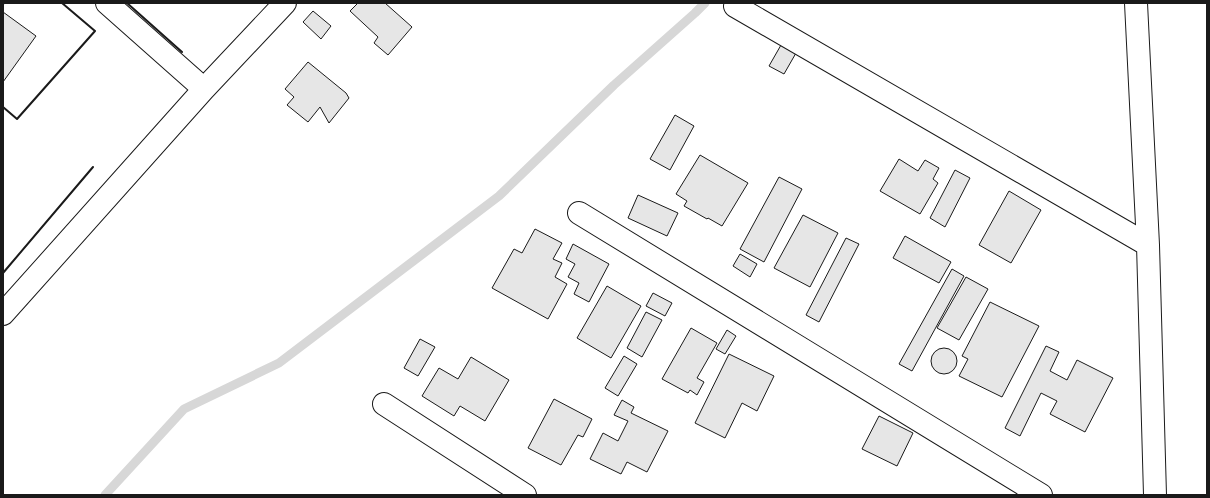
<svg xmlns="http://www.w3.org/2000/svg" width="1210" height="498" font-family="'Noto Sans',sans-serif">
	<rect width="100%" height="100%" fill="#fff"/>
	<g fill="none" stroke-linecap="round" stroke-linejoin="round">
		<!-- stream -->
		<path stroke="#d7d7d7" stroke-width="9" d="M105,495L184,409L279,363L499,196L614,85L695,13L705,3"/>
	</g>
	<!-- building -->
	<path fill="#e6e6e6" stroke="#1a1a1a" d="M358,3H385L412,27L388,55L374,43L378,37L350,11Z
		M313,11L331,26L321,39L303,22Z
		M3,12L36,36L3,82Z
		M781,45L796,53L784,74L769,66Z
		M308,62L346,93L349,98L329,123L320,107L308,122L287,105L294,97L285,89Z
		M675,115L694,126L670,170L650,159Z
		M700,155L748,183L722,226L708,218L707,219L684,206L687,201L676,194Z
		M899,159L918,171L925,160L939,168L933,179L938,183L920,214L880,191Z
		M955,170L970,178L945,227L930,218Z
		M779,177L802,189L764,262L740,249Z
		M1009,191L1041,210L1011,263L979,245Z
		M638,195L678,213L667,236L628,218Z
		M803,215L838,233L810,287L774,268Z
		M535,229L562,243L553,259L562,263L555,277L567,284L548,319L492,288L514,249L522,253Z
		M905,236L951,262L939,283L893,258Z
		M846,238L859,244L819,322L806,315Z
		M573,244L609,264L589,302L574,294L579,283L568,277L575,264L566,259Z
		M740,254L757,264L750,277L733,266Z
		M952,269L964,276L912,371L899,364Z
		M966,277L988,289L959,340L937,328Z
		M607,286L641,306L611,358L577,338Z
		M653,293L672,303L665,316L646,306Z
		M990,302L1039,326L1002,397L959,376L968,359L962,356Z
		M646,312L662,320L642,357L627,348Z
		M691,328L717,343L697,378L704,382L697,395L690,390L688,393L662,379Z
		M727,330L736,336L725,354L716,349Z
		M420,339L435,347L418,376L404,368Z
		M1046,346L1059,352L1050,371L1067,380L1077,360L1113,378L1085,432L1050,414L1057,401L1041,393L1020,436L1005,428Z
		M931 361a13 13 0 1 1 26 0a13 13 0 1 1-26 0Z
		M729,354L774,376L757,411L742,403L725,438L695,423Z
		M624,356L637,364L618,396L605,388Z
		M471,357L509,380L485,421L460,406L454,416L422,396L439,368L458,379Z
		M554,399L592,419L583,437L578,435L561,465L528,448Z
		M622,400L634,407L631,413L668,431L647,472L627,462L621,474L590,459L603,433L618,441L628,421L614,415Z
		M879,416L913,433L897,466L862,449Z"/>
	<g fill="none" stroke-linecap="round" stroke-linejoin="round">
		<!-- minor casing -->
		<g stroke="#1a1a1a" stroke-width="24">
			<path id="minor" d="M107,3L204,89
				M1136,3L1148,245L1155,495
				M735,6L1148,245
				M579,213L1041,495
				M3,314L204,89L285,3
				M384,404L525,495"/>
		</g>
		<!-- minor -->
		<use href="#minor" stroke="#fff" stroke-width="22"/>
		<!-- wall -->
		<path stroke="#1a1a1a" stroke-width="2" d="M127,3L182,52
			M3,4L4,3
			M3,107L17,119L95,31L62,3
			M3,273L93,167"/>
	</g>
	<!-- border -->
	<rect width="1210" height="498" fill="none" stroke="#1a1a1a" stroke-width="8"/>
</svg>
